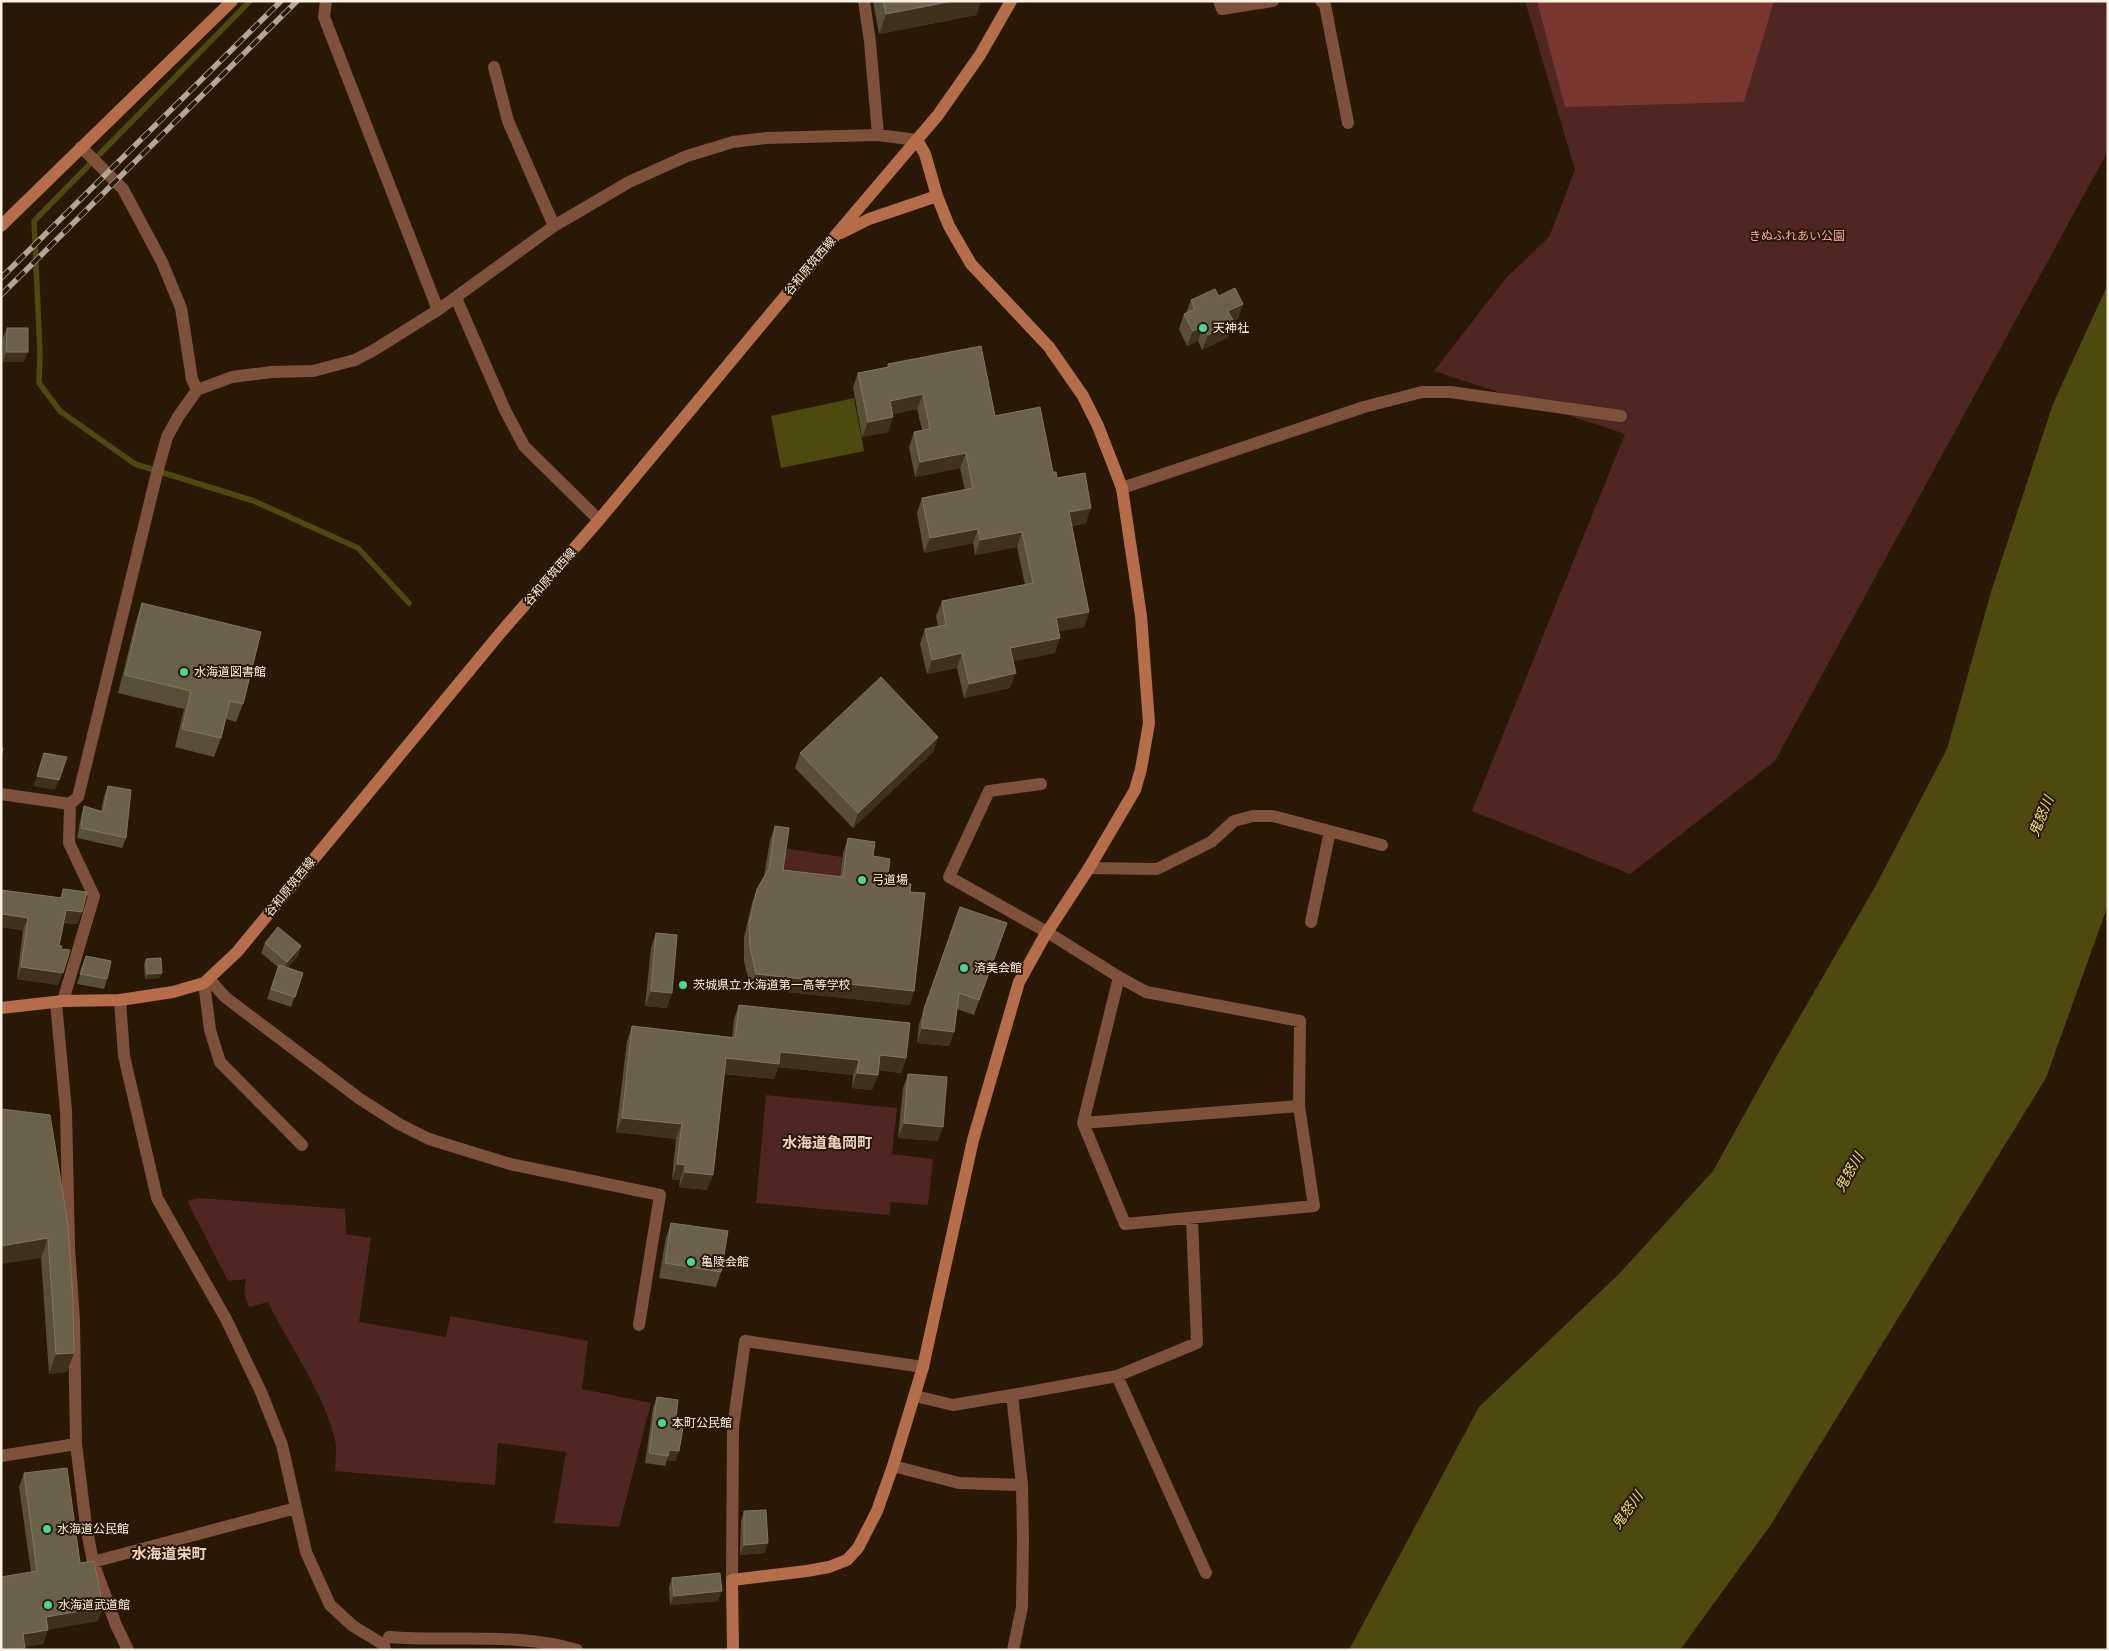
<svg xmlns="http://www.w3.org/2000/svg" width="2109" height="1651" font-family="'Asap Condensed','Noto Sans JP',sans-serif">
	<rect width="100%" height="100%" fill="#291805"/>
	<!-- green -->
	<path fill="#4f2621" d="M1525,1H2108V151L1775,761L1630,874L1472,811L1625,434L1434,371L1506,278L1549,237L1575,170Z
		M783,848L842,857L839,888L778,880Z
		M766,1095L897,1108L892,1154L933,1159L928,1205L891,1202L889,1215L756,1203Z
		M199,1198L345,1209L346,1234L371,1238L359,1322L446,1337L450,1316L588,1341L582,1389L651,1403L619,1527L554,1523L566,1452L498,1443L495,1485L335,1471C335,1462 337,1450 335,1440C323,1391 290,1347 268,1302L249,1307L244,1292L246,1279L228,1281L187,1201Z"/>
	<!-- forest -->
	<path fill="#78362f" d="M1537,1H1774L1744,102L1565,107Z"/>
	<!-- water -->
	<path fill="#4e490f" d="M2108,284V905L2046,1078L1770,1526L1680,1650H1349L1479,1407L1619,1274L1713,1171L1774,1061L1875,887L1947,749L1991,592L2053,404Z
		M854,398L864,451L781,468L771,416Z"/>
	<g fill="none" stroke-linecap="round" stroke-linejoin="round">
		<!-- stream -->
		<path stroke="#4e490f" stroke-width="5.5" d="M250,1L34,221L40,353L39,383L60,411L135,464L254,501L358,548L409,603"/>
		<!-- street -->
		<path stroke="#7e513a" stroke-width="12" d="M326,1L324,17L438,310
			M864,1L870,42L878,135
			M1219,1L1222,9L1273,1
			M1321,1L1325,5L1348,123
			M494,67L508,121L554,226
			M81,147L123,189L162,262L181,308L192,379L197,390
			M456,298L505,410L524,446L599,520
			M1122,488L1364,407L1422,392H1450L1621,416
			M1041,784L989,791L949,877L1047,932L1119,977L1146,992L1300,1021L1299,1106L1314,1206L1125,1224L1083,1123L1119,977
			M1,794L70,804L78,797L157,473L167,437L178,417L197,390L232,377L271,372L313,371L355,360L374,350L438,310L554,226L629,182L687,156L733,142L766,138L878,135L917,140
			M1089,868L1157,869L1211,842L1234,821L1253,816H1273L1382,845
			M1311,922L1330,831
			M209,979L225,997L360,1099L399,1124L429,1139L510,1164L660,1195L639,1325
			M204,983L210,1030L220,1062L302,1145
			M120,1000L124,1056L157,1198L226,1319L261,1392L282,1445L306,1552L330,1605L353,1626L384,1645L385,1650
			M63,1001L94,896L69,843L70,804
			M56,1003L66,1111L69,1247L74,1320L76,1444L86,1526L93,1562L116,1625L128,1650
			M1083,1123L1299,1106
			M1117,1376L1206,1573
			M915,1396L953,1405L1012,1395
			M1,1456L76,1444
			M893,1466L959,1483L1022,1485
			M93,1562L296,1508
			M732,1580L733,1427L745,1341L923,1367
			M389,1637C452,1642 516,1632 577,1650
			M1013,1650L1022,1607L1023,1539L1022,1485L1012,1395L1117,1376L1197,1343L1192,1219"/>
		<!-- secondary -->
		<path stroke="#b66d49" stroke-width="12" d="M1,226L232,1
			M841,233L869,219L937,196
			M1,1008L63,1001L120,1000L173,992L204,983L237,952L502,631L599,520L835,236L938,115L980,55L1011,1
			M733,1650L732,1580L807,1571L829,1567L847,1560L858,1548L877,1511L893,1466L923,1367L973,1140L1019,982L1044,937L1089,868L1135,790L1141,769L1149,723L1141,616L1122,488L1098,426L1083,396L1049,347L971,264L949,226L937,196L925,154L917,140"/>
		<!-- rail casing -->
		<g stroke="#b3a597" stroke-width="5.5">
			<path id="rail" d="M1,278L281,1
				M1,295L297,1"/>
		</g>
		<!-- rail -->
		<use href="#rail" stroke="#291805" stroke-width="4" stroke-dasharray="11" stroke-linecap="butt"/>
	</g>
	<!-- wall -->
	<path fill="#594e37" d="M873,1H981L976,15L879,34Z
		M1219,296L1243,304L1238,319L1233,321L1234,322L1228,337L1202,350L1198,341L1187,346L1179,329L1184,314L1186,313L1191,300Z
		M7,328L24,362H3V338Z
		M888,364L995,416L1053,472L1086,523L1072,526L1089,612L1084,627L1059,631L1055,653L1013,661L1010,688L964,698L957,668L927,674L920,644L925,629L938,626L936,616L942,601L1025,585L1017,547L975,555L973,543L924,553L917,513L922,498L965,490L960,468L915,477L909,447L914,432L922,430L917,409L893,414L888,432L862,437L853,387L858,373L887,367Z
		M142,603L243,704L236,722L226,719L221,738L214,757L175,747L184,709L118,693L136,621Z
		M938,737L933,752L853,828L795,768L800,753Z
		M108,786L126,838L122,848L77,838L81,816L84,806L101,811L104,796Z
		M775,826L783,870L840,877L843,853L848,838L873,856L887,882L910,892L914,991L909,1005L751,988L744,962V937L752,903L757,889L764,876L770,840Z
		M63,889L82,912L77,924L64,923L59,946L58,985L17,979L23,930L1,927L60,898Z
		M960,907L1007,923L974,1015L957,1009L954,1032L949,1046L917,1043L919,1024Z
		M656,933L667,1008L645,1006L651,948Z
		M265,943L301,946L298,956L288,967L303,973L291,1007L267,999L278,967L261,953Z
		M86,956L107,979L104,989L77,984Z
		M146,959L160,978L145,979L144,964Z
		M739,1005L906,1058L901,1073L878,1070L872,1090L852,1088L853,1075L778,1067L774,1079L724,1074L707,1190L679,1187L680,1180L672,1179L676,1139L616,1132L627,1041L632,1026L732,1037L734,1019Z
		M908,1074L938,1141L898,1138L903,1088Z
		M50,1115L67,1372L49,1374L41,1258Z
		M671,1223L721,1272L716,1287L659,1278L666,1237Z
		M657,1397L675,1427L676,1461L667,1460L665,1466L645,1463L653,1407Z
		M24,1473L80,1563L98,1621L48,1629L43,1644L1,1650V1577L31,1572L19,1487Z
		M744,1511L765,1553L740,1555L741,1521Z
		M672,1578L718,1601L670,1605L669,1587Z"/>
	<!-- shaded-wall -->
	<path fill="#3f311b" d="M953,1H981L976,15L879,34L886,14Z
		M1243,304L1238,319L1223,326L1228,311Z
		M1234,322L1228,337L1202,350L1208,335Z
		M1203,326L1198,341L1187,346L1193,331Z
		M6,352H28L24,362H3Z
		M923,394L917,409L885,416L890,401Z
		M893,417L888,432L862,437L868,422Z
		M966,453L960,468L915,477L920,462Z
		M1091,508L1086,523L1064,527L1069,512Z
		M978,529L973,543L924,553L930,538Z
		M1022,532L1017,547L975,555L980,540Z
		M1089,612L1084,627L1051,633L1056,618Z
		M1060,638L1055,653L1005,663L1010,648Z
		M962,653L957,668L927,674L932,660Z
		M1016,673L1010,688L964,698L969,684Z
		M938,737L933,752L853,828L858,813Z
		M37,776L59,780L55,790L33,786Z
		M66,910L82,912L77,924L61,922Z
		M1,914L28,918L23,930L1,927Z
		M301,946L298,956L284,972L287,962Z
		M21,967L63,973L58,985L17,979Z
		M162,973L160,978L145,979L147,974Z
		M756,974L914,991L909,1005L751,988Z
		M651,991L672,993L667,1008L645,1006Z
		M922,1028L954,1032L949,1046L917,1043Z
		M780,1052L859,1060L853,1075L778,1067L774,1079L720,1073L726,1058Z
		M880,1055L906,1058L901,1073L875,1070Z
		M857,1073L878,1075L872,1090L852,1088Z
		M622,1118L682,1124L676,1139L616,1132Z
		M904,1123L943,1127L938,1141L898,1138Z
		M677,1164L685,1165L680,1180L672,1179Z
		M685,1172L713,1175L707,1190L679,1187Z
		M48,1238L41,1258L1,1264V1246Z
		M74,1353L67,1372L49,1374L56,1354Z
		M669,1450L679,1451L676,1461L667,1460Z
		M768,1543L765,1553L740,1555L744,1545Z
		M722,1591L718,1601L670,1605L674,1596Z
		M103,1607L98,1621L41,1631L46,1617Z
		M48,1630L43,1644L18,1648L23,1634Z"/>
	<!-- building -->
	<path fill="#6b604a" stroke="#827662" d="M883,1H953L886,14Z
		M1235,288L1243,304L1228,311L1234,322L1208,335L1203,326L1193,331L1184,314L1195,309L1191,300L1215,289L1219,296Z
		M7,328H28V352H6Z
		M981,346L995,416L1040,407L1053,472H1056L1057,478L1085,473L1091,508L1069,512L1089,612L1056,618L1060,638L1010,648L1016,673L969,684L962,653L932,660L925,629L946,625L942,601L1033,583L1022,532L980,540L978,529L930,538L922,498L973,488L966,453L920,462L914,432L930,429L923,394L890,401L893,417L868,422L858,373L889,367L888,364Z
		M142,603L261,632L243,704L230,701L221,738L182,729L191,691L125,675Z
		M881,677L938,737L858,813L800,753Z
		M1,748H3L1,758Z
		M44,753L67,757L59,780L37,776Z
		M108,786L131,790L126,838L81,828L84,806L103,812Z
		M775,826L789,828L783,870L843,877L848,838L875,842L873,856L890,859L887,882L911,884L910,892L925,893L914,991L756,974L750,947L749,923L757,889L769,869Z
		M63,889L87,892L82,912L66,910L59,946H62L61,949L70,950L63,973L21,967L28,918L1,914V890L62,898Z
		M960,907L1007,923L979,1000L959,993L954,1032L922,1028L924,1009Z
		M278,927L301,946L287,962L265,943Z
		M656,933L677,935L672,993L651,991Z
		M86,956L111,961L107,979L80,974Z
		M161,958L162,973L147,974L146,959Z
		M279,965L303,973L295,997L271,989Z
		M739,1005L910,1023L906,1058L880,1055L878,1075L857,1073L859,1060L780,1052L779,1064L726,1058L713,1175L685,1172V1165L677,1164L682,1124L622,1118L632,1026L735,1038Z
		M908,1074L947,1077L943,1127L904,1123Z
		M1,1109L50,1115L68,1225L73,1301L74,1353L56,1354L48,1238L1,1246Z
		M671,1223L728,1231L721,1272L665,1263Z
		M657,1397L678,1400L675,1427L683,1428L679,1451L669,1450L668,1456L649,1453Z
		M67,1468L80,1563L94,1561L103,1607L46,1617L48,1630L23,1634L25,1648L18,1650H1V1594H2L1,1588V1577L37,1571L24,1473Z
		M766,1510L768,1543L744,1545V1511Z
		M720,1573L722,1591L674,1596L672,1578Z"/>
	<!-- markers -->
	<g fill="#4bd49b" stroke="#291805" stroke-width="2">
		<circle cx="1203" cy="328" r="5"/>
		<circle cx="184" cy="672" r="5"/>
		<circle cx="862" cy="880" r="5"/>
		<circle cx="964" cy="968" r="5"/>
		<circle cx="683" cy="985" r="5"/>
		<circle cx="691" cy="1262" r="5"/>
		<circle cx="662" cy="1423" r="5"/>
		<circle cx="47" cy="1529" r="5"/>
		<circle cx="48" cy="1605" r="5"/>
	</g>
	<g text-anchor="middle" stroke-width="4" stroke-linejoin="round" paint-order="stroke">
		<!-- park labels -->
		<g font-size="12" fill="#fca99e" stroke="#291805">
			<text x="1797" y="240">きぬふれあい公園</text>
		</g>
		<!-- street labels -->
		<g font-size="12" fill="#fdf1e5" stroke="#291805">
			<text transform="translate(810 266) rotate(-50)" y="4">谷和原筑西線</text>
			<text transform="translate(550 577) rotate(-49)" y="4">谷和原筑西線</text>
			<text transform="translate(290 887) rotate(-51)" y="4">谷和原筑西線</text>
		</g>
		<!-- poi labels -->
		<g font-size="12" fill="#fdf1e5" stroke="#291805" text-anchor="start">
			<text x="1213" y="332">天神社</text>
			<text x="194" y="676">水海道図書館</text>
			<text x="872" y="884">弓道場</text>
			<text x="974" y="972">済美会館</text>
			<text x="693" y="989">茨城県立 水海道第一高等学校</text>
			<text x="701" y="1266">亀陵会館</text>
			<text x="672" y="1427">本町公民館</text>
			<text x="57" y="1533">水海道公民館</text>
			<text x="58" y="1609">水海道武道館</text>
		</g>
		<!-- water labels -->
		<g font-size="14" font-style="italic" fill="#ebe27c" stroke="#291805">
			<text transform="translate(2041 816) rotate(-67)" y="5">鬼怒川</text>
			<text transform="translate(1849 1172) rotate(-60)" y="5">鬼怒川</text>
			<text transform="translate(1627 1510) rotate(-54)" y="5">鬼怒川</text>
		</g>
		<!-- quarter labels -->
		<g font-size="15" font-weight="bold" fill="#ebd3bc" stroke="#291805">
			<text x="827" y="1148">水海道亀岡町</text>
			<text x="169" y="1559">水海道栄町</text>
		</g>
	</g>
	<!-- border -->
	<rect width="2109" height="1651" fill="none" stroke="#fdf1e5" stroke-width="5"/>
</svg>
